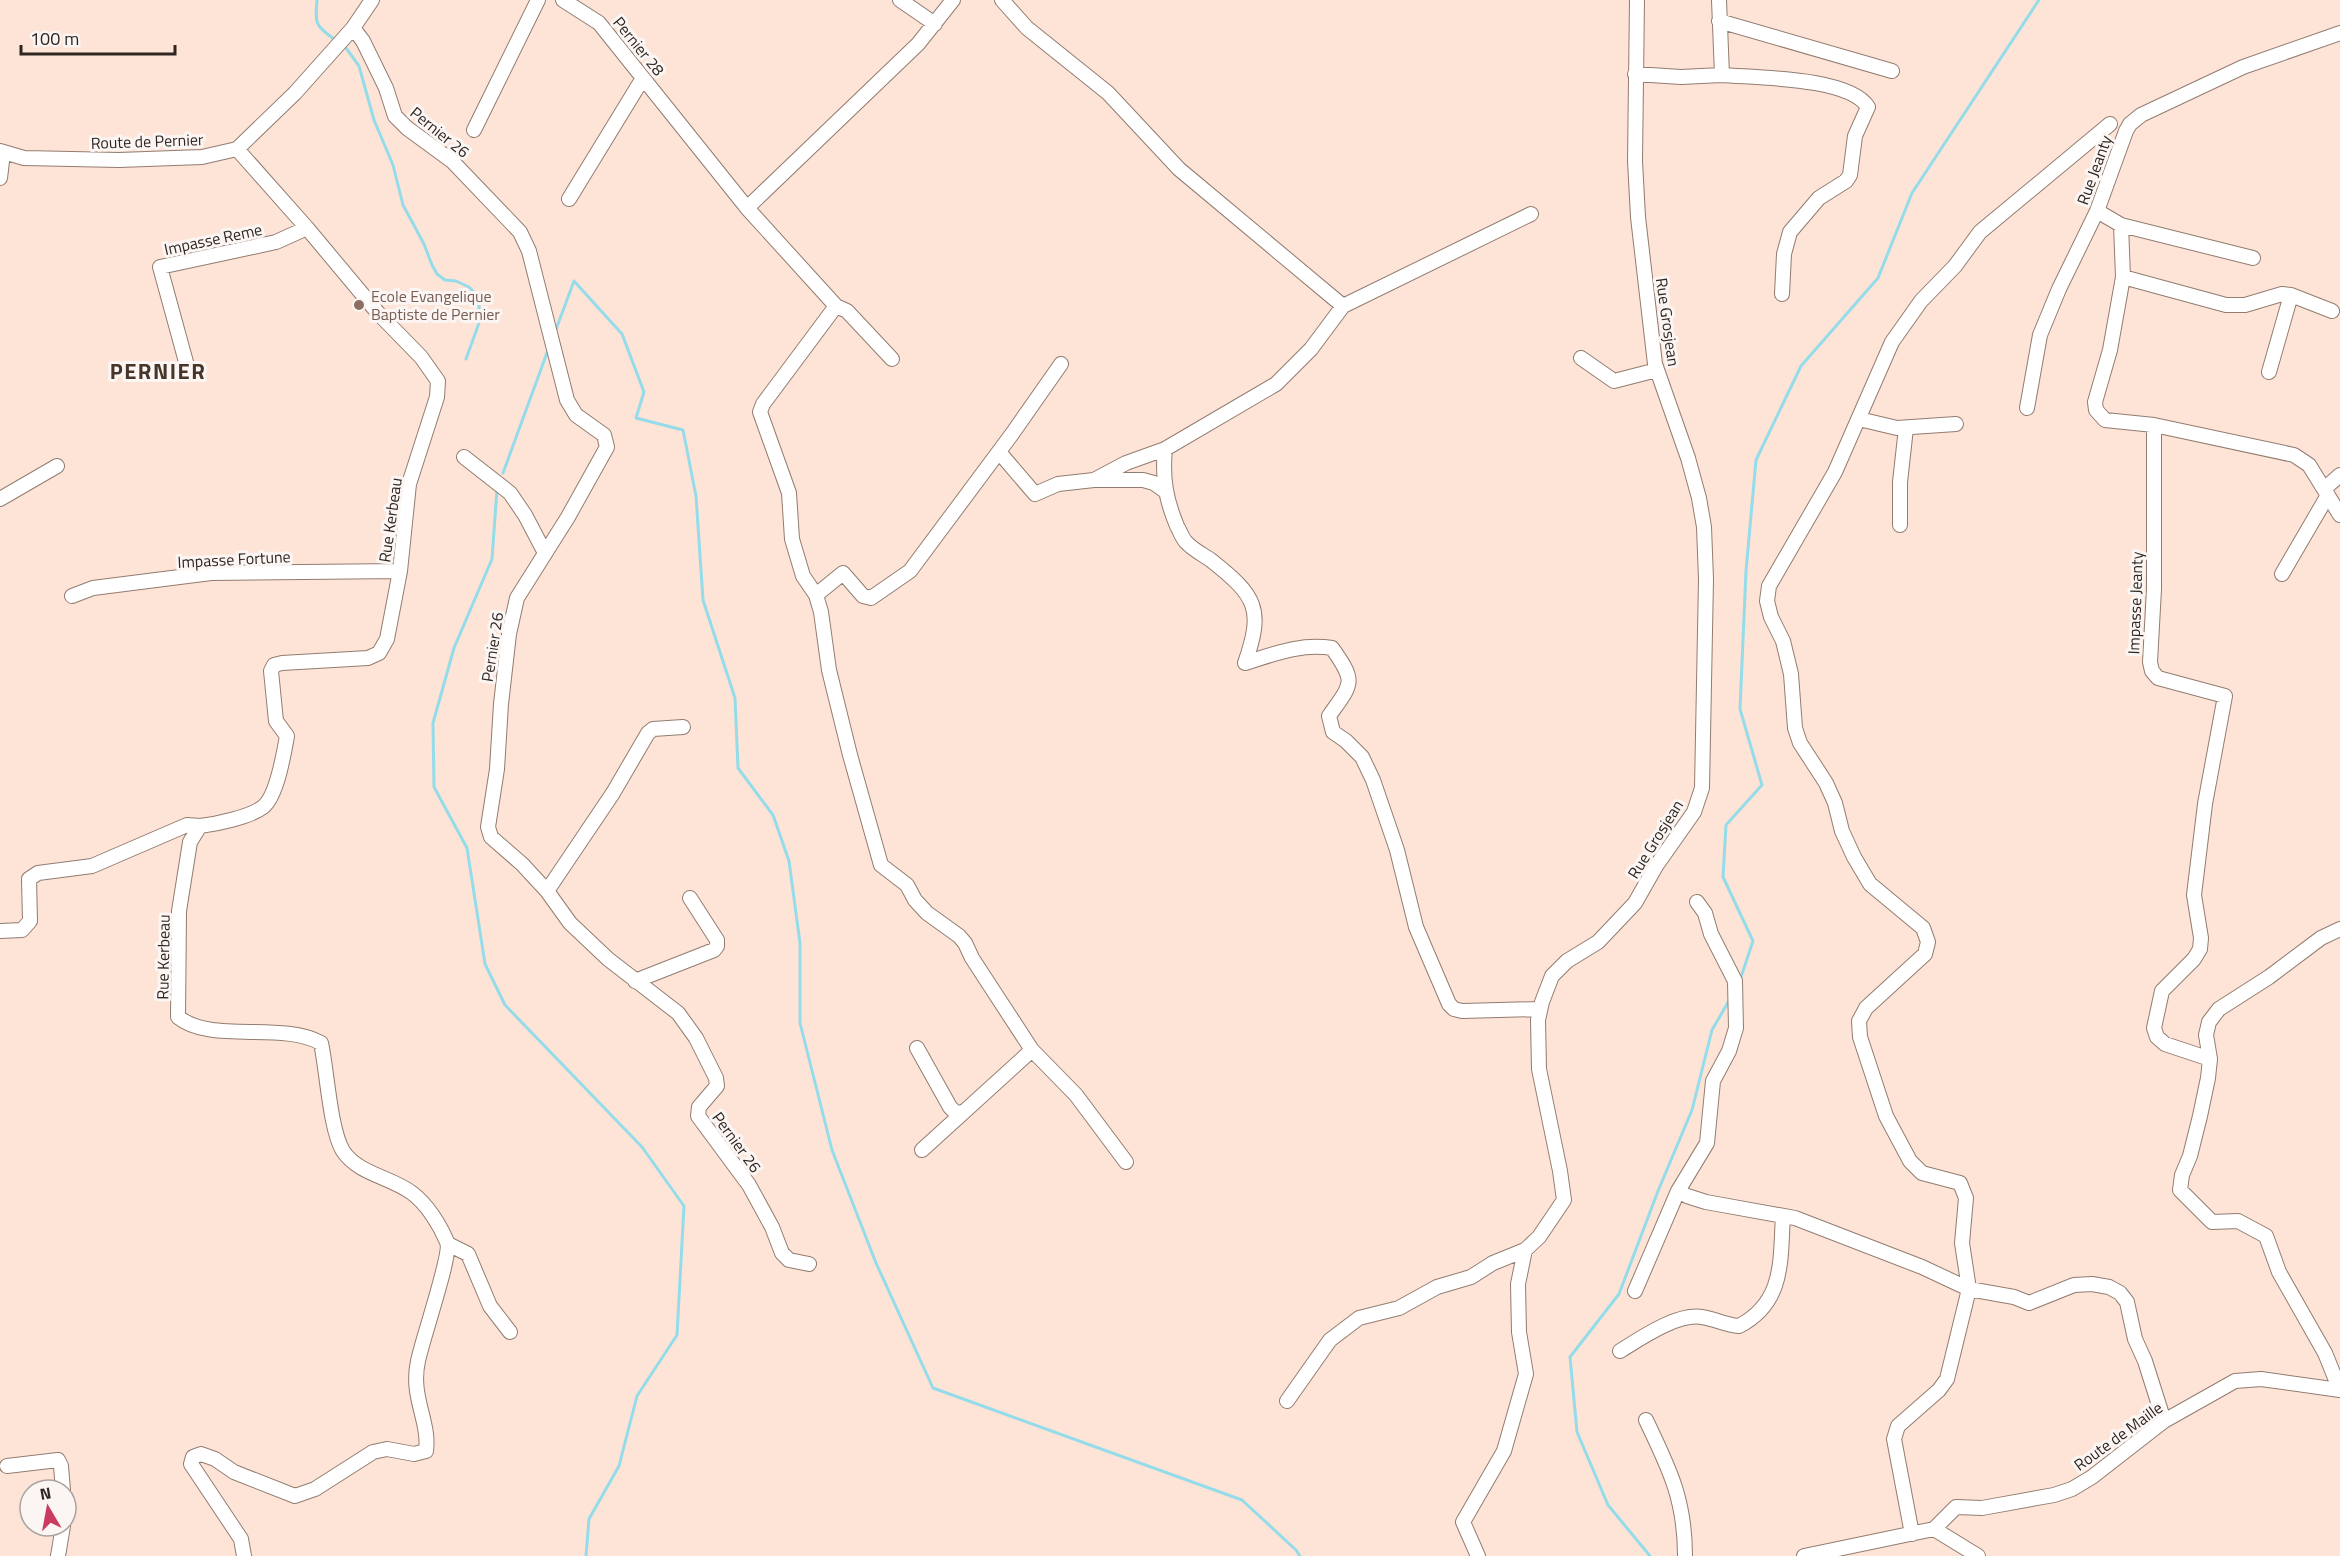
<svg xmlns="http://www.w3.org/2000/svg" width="2340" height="1556" font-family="'Titillium Web',sans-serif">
	<rect width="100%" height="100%" fill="#fee4d7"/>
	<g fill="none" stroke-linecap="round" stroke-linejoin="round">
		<!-- stream -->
		<path stroke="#95dcea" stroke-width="3" d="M317,0C315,24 315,25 334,39
			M346,48L359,66L374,120L393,165L403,205L424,244L432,265L437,274L445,280L456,281L469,287L479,297V323L466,359
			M555,332L574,281L622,334L644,392L636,418L683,430L696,496L703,600L735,698L738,768L773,815L789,861L800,943V1023L832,1150L876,1263L933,1388L1242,1500L1296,1550L1300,1556
			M503,473L548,350
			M497,489L492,559L454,648L433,723L434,787L467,848L485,964L505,1005L642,1147L684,1206L677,1335L637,1396L619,1466L589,1519L586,1556
			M1740,980L1753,941L1723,877L1726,825L1762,785L1740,709L1746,571L1756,460L1801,366L1878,278L1912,193L2039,0
			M1650,1556L1608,1505L1577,1432L1570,1357L1619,1294L1658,1191L1692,1110L1712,1030L1730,999"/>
		<!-- minor casing -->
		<g stroke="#927c70" stroke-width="16">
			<path id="minor" d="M563,0L599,23L747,208
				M900,0L935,24
				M953,0L918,44L747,208L836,306L763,404L760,412L789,493L792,539L803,576L816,595L821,612L829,670L850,755L881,865L907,885L915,900L927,913L959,936L965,943L972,958L1032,1050L1076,1095L1126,1162
				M1002,0L1027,28L1108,93L1179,169L1343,306
				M1719,21L1892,71
				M353,28L363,41L386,88L395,116L407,128L452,161L520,232L529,251L567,400L576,415L604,435L607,447L568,517L517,598L509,634L501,704L497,769L488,827L491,837L522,864L547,891L570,923L608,959L678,1013L696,1038L716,1078L717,1086L699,1107L698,1116L749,1185L772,1227L782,1253L789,1260L809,1264
				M1635,74L1681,77L1722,75L1719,0
				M1722,75C1756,78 1849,77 1868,107L1855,136L1850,175L1846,181L1819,198L1790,232L1784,254L1782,294
				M474,130L538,0
				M237,149L307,228L378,313L421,357L438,381L437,397L409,484L400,571L387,639L379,653L368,658L282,663L274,665L271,671L276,721L287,736C284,753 277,796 263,807C250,817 217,824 200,826L190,842L179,911L178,1017C211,1044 281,1021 321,1043C327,1070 330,1130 343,1151C358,1174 391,1177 412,1193C427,1204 440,1225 447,1242C452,1254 422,1340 418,1361C410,1397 430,1421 426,1451L414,1454L387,1449L373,1452L315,1489L295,1496L234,1472L215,1459L201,1454L193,1457L191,1464L241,1539L244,1556
				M0,151L24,158L119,160L202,157L237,149L295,93L353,28L372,0
				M0,178L3,153
				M569,199L643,78
				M2097,211L2121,225L2123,277L2110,350L2095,402L2096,410L2105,420L2154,425V589L2150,662L2152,671L2158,678L2225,696L2205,804L2194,895L2201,938L2200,949L2194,959L2162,991L2154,1028L2157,1037L2165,1044L2210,1059
				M2121,225L2253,258
				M2123,277L2226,305H2245L2282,294L2291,295L2332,311
				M836,306L847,311L892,359
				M1581,358L1614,381L1657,370
				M2269,372L2291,295
				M189,373L160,267L276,242L307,228
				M2027,408L2040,335L2059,289L2097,211L2126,131L2130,124L2141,115L2243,67L2340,33
				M1859,419L1897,428L1956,424
				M2154,425L2294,455L2309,465L2340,515
				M1165,449C1162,478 1166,500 1177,526C1180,531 1182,538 1186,542C1193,550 1204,555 1212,561C1256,596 1264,609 1245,663C1274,654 1301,643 1332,648C1357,683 1352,683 1329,716L1333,732L1346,741L1362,757L1373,780L1397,850L1416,927L1449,1004L1454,1009L1462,1011L1540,1009
				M999,452L1035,494L1058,484L1094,480H1143L1154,483L1165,491
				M464,457L510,493L525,515L545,553
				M1094,480L1126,463L1165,449L1276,384L1311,349L1343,306L1531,214
				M2324,489L2340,475
				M0,499L57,466
				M1900,525V482L1906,428
				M2282,574L2328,495
				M816,595L843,573L863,596L871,598L910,571L1012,434L1061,364
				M72,596L93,588L211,573L400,571
				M547,891L613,793L648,733L653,729L683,727
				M1697,902L1705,913L1711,934L1735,981L1736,1028L1729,1051L1713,1081L1707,1143L1678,1191L1687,1196L1706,1202L1795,1218L1922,1267L1969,1289L2014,1297L2029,1303L2074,1285L2092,1284L2109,1287L2120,1293L2127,1302L2135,1339L2145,1361L2164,1421
				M0,931L22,930L30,921L29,879L38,873L92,866L187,825L200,826
				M635,981L714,950L717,946V940L690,898
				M917,1048L950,1107L955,1112L962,1113
				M922,1150L1032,1050
				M448,1244L468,1254L490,1306L510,1332
				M1635,1291L1678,1191
				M1620,1351C1641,1338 1677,1313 1702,1317C1715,1319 1726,1325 1739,1326C1785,1302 1780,1260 1783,1216
				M2340,1390L2325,1353L2279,1272L2266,1236L2238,1221L2212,1222L2180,1190L2182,1175L2190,1156L2200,1116L2208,1078L2210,1059L2206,1035L2209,1022L2219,1009L2269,977L2321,938L2340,929
				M1287,1401L1330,1340L1359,1318L1399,1308L1437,1287L1471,1277L1493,1263L1525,1250
				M1646,1420C1670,1470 1685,1500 1685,1556
				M7,1466L58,1460L61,1466L63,1490
				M1934,1529L1956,1507L1982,1508L2054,1495L2072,1489L2092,1477L2164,1421L2235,1381L2261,1379L2340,1390
				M1934,1529L1978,1556
				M1912,1534L1894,1439L1898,1426L1939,1390L1947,1379L1969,1289L1962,1243L1966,1198L1960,1183L1922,1173L1910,1161L1886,1116L1860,1037L1859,1021L1866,1008L1925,954L1928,942L1923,928L1870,884L1854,857L1842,831L1835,803L1826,783L1800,743L1795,728L1791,674L1783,641L1771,617L1767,601L1769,586L1835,472L1892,342L1921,301L1955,266L1980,232L2110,124
				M58,1556L63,1526
				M1478,1556L1463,1522L1504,1451L1526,1374L1519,1332L1518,1284L1525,1250L1539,1237L1564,1200L1560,1171L1539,1069L1538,1020L1542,1002L1552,976L1567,961L1598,942L1635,903L1656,866L1694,812L1702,788L1706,579L1704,527L1699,498L1688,458L1655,364L1638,217L1635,161L1637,0
				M1804,1556L1934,1529"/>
		</g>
		<!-- minor -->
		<use href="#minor" stroke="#fff" stroke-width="14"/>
	</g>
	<!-- markers -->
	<circle fill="#8d6e63" stroke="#fbf6f4" stroke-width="2" cx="359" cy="305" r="6"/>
	<g text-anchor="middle" stroke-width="6" stroke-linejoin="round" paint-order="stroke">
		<!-- street labels -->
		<g font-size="16" fill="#2f2621" stroke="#fbf6f4">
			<text transform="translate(639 46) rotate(51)" y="6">Pernier 28</text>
			<text transform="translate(440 132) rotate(39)" y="6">Pernier 26</text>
			<text transform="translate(147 141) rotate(-2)" y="6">Route de Pernier</text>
			<text transform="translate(2094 170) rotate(-70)" y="6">Rue Jeanty</text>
			<text transform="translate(213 239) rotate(-12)" y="6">Impasse Reme</text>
			<text transform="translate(1668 322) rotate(82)" y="6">Rue Grosjean</text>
			<text transform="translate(390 520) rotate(-82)" y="6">Rue Kerbeau</text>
			<text transform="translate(234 559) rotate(-3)" y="6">Impasse Fortune</text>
			<text transform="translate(2135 603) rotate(-88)" y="6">Impasse Jeanty</text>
			<text transform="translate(492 647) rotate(-81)" y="6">Pernier 26</text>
			<text transform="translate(1655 839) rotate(-58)" y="6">Rue Grosjean</text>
			<text transform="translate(163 957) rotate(-89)" y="6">Rue Kerbeau</text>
			<text transform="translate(737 1142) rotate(54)" y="6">Pernier 26</text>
			<text transform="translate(2118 1436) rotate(-36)" y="6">Route de Maille</text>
		</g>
		<!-- education labels -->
		<g font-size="16" fill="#785e54" stroke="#fbf6f4" text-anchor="start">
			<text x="371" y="302">Ecole Evangelique<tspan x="371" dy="18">Baptiste de Pernier</tspan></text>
		</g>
		<!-- district labels -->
		<g font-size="22" font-weight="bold" letter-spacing="1.5" fill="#48352a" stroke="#fbf6f4">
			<text x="158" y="379">PERNIER</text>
		</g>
	</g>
	<!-- north arrow -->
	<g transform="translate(48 1508) rotate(350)"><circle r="28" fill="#fbf6f4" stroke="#a9a3a0" stroke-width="1.5"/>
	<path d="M0-4.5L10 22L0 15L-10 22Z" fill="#ca3b60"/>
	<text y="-9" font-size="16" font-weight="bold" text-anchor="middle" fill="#2f2621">N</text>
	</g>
	<!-- scale -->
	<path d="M21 45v9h154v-9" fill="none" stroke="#2f2621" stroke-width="3"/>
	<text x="30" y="45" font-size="18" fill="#2f2621" stroke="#fbf6f4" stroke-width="4.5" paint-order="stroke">100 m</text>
</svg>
